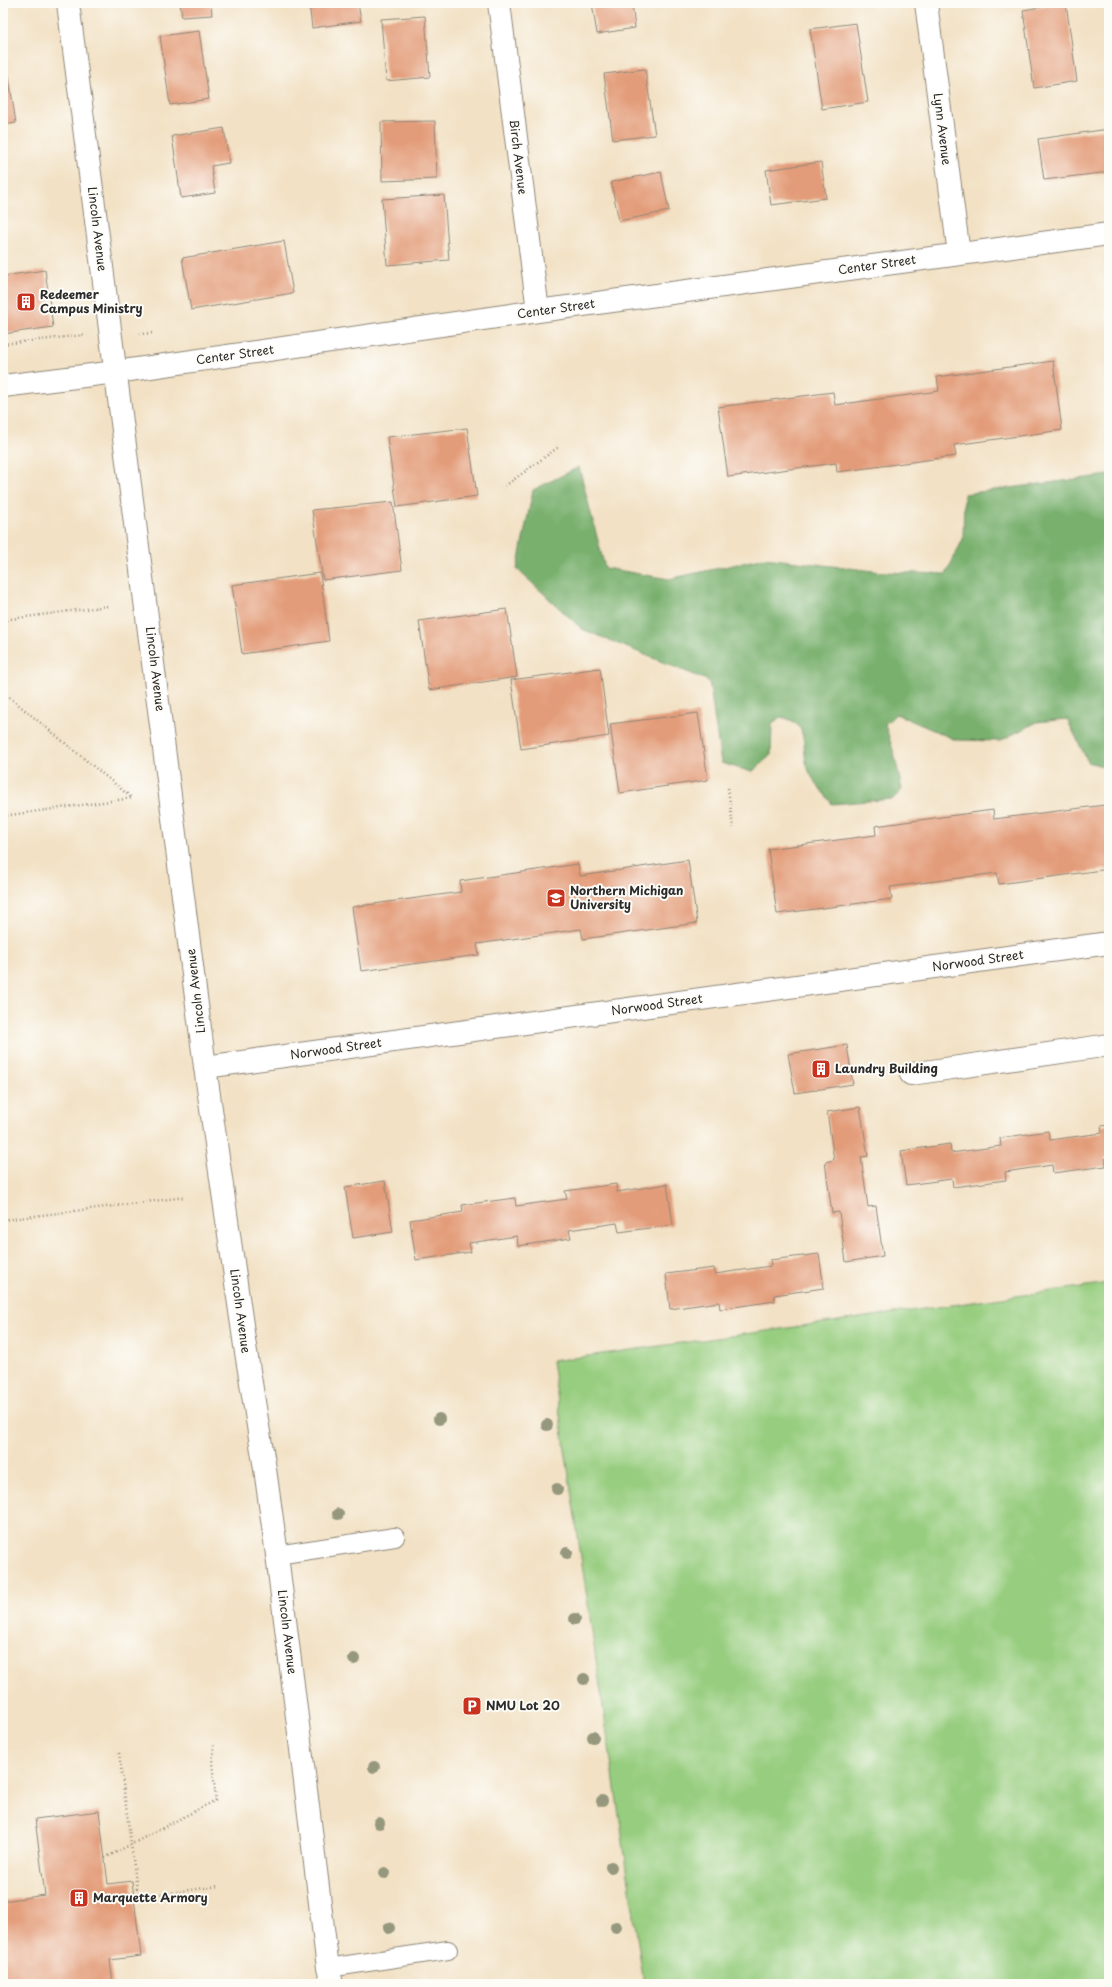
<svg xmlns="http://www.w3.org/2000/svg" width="1112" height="1987" font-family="'Playpen Sans',sans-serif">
	<rect width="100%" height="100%" fill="#fdfcf7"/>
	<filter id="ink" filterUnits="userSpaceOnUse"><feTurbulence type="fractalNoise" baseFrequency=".025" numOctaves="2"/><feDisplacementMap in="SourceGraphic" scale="8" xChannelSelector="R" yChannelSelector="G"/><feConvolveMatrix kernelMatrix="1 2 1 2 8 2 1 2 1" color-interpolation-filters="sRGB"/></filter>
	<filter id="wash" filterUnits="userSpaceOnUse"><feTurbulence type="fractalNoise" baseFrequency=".012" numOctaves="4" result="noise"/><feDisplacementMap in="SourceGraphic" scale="16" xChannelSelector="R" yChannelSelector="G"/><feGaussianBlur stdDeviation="0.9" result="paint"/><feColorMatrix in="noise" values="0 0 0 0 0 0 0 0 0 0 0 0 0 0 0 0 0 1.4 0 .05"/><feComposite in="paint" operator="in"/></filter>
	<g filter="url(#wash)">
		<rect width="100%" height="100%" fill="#f2e1c4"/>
		<!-- green -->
		<path fill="#97cd7f" stroke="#617c55" d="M1109,1283V1984H644L552,1361Z"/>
		<!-- forest -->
		<path fill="#79b06e" stroke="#526e4c" d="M579,467L605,568L669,579L765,558L882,572L946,574L963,539L964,494L1109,475V768L1088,762L1067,719L1037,722L1000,741L956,740L896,714L885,724L895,757L902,790L893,799L832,804C825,794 814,783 809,771C799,750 813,722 780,717L772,724L771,755L752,772L721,763L709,681L582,629L517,569L533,490Z"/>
		<g id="blocks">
			<!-- building -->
			<path fill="#e39c79" d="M180,3H211L212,15L182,17Z
				M309,3H358L361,21L312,28Z
				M592,3H632L635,28L597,34Z
				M1066,3L1077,81L1034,88L1023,10Z
				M425,16L430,77L386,81L381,19Z
				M856,23L868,102L822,109L810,29Z
				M199,31L209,99L170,105L160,36Z
				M7,66L16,123L3,125V67Z
				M645,69L655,135L613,140L604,74Z
				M435,121L437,179L382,181L381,122Z
				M224,128L229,163L211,166L215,193L181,198L172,136Z
				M1109,129V172L1044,180L1038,139Z
				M821,162L826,198L771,205L766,170Z
				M661,172L669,211L619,221L611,182Z
				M444,195L449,260L387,265L382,199Z
				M284,241L293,293L191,310L182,258Z
				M45,270L53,327L3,334V276Z
				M1053,361L1062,430L954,445L956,456L837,472L836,463L728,477L718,407L833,392L835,405L939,391L937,377Z
				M467,428L477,496L397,507L387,437Z
				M393,502L402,570L323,580L312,510Z
				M320,573L329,641L242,654L232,585Z
				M507,609L517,677L429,690L419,621Z
				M600,668L609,736L521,749L511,680Z
				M698,713L708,780L620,793L610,724Z
				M1105,805L1109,836V869L999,884L997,873L890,887L892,899L777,914L768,849L876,835L875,826L993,810L994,819Z
				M688,860L697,923L583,939L581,929L477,944L479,955L361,971L352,907L461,892L460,881L578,864L580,876Z
				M847,1045L853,1084L795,1093L788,1054Z
				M860,1107L868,1156L861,1157L868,1207L876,1206L883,1256L846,1262L839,1212L832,1213L825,1162L834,1160L827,1112Z
				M1109,1125V1158H1105L1106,1166L1053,1173L1052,1165L1005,1172L1006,1180L953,1187L952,1179L906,1185L901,1151L950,1144L951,1153L1001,1146L1000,1138L1048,1131L1050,1140L1102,1133L1101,1126Z
				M385,1181L393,1232L353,1238L345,1187Z
				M616,1184L617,1192L667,1184L673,1225L619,1232L617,1223L569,1230L571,1238L518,1246L517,1236L469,1243L471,1252L416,1260L410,1220L463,1212L462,1205L515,1198L516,1206L567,1199L565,1191Z
				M819,1254L824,1288L774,1295L775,1301L720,1309L719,1302L670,1309L666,1274L714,1268L715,1274L771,1266L770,1260Z
				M99,1811L108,1884L132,1881L141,1956L110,1960L113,1984H3V1901L45,1895L35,1819Z"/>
		</g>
	</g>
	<g filter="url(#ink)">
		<use href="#blocks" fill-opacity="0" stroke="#8e8678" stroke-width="1"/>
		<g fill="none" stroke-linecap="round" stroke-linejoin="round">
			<!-- service casing -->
			<g stroke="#8e8678" stroke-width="20">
				<path id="service" d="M277,1555L395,1537
					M328,1968L448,1950"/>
			</g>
			<!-- minor casing -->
			<g stroke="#8e8678" stroke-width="24">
				<path id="minor" d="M499,3L538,311
					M926,3L959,254
					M3,386L116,372L538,311L1109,234
					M205,1067L1109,943
					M911,1074L1109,1045"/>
			</g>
			<!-- tertiary casing -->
			<g stroke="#8e8678" stroke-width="24">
				<path id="tertiary" d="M68,3L205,1067L245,1346L265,1469L277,1555L328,1968L332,1984"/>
			</g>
			<!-- path -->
			<path stroke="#8e8678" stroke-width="2.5" stroke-dasharray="1 3" stroke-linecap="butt" d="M139,334L153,333
				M3,344L84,335
				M505,486L560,446
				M3,620L108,606
				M3,692L132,798
				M728,788L733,828
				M3,816L132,798
				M3,1220L185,1197
				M119,1753L138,1897L219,1886
				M105,1858L216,1800L212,1763L214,1745"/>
			<!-- service -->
			<use href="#service" stroke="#fff" stroke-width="18"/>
			<!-- minor -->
			<use href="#minor" stroke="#fff" stroke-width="22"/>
			<!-- tertiary -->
			<use href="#tertiary" stroke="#fff" stroke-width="22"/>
		</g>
		<!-- trees -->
		<g fill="#96987e">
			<circle cx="439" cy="1419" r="6"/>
			<circle cx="547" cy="1425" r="6"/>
			<circle cx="557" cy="1489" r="6"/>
			<circle cx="338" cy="1514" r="6"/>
			<circle cx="567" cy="1553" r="6"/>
			<circle cx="575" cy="1619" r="6"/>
			<circle cx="354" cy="1659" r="6"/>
			<circle cx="584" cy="1679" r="6"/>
			<circle cx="593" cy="1737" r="6"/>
			<circle cx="374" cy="1767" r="6"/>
			<circle cx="602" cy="1801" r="6"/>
			<circle cx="379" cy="1823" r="6"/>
			<circle cx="611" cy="1867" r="6"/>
			<circle cx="385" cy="1873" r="6"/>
			<circle cx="616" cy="1927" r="6"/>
			<circle cx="389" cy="1928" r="6"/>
		</g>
	</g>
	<!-- icons -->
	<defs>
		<g id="building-square" transform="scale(1)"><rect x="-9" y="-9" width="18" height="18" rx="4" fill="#c8321e" stroke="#fdfcf7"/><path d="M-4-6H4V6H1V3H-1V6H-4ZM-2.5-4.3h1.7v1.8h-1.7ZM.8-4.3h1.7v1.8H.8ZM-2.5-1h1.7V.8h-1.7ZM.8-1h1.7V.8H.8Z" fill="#fff"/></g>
		<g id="university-square" transform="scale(1)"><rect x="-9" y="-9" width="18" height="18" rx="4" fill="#c8321e" stroke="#fdfcf7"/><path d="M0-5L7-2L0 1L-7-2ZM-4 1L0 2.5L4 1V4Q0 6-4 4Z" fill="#fff"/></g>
		<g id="parking-square" transform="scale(1)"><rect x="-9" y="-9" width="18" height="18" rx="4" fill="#c8321e" stroke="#fdfcf7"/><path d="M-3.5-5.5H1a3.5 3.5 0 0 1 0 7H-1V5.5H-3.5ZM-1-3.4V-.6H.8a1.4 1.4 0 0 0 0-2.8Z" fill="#fff"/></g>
	</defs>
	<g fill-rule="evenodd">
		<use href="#building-square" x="26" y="302"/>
		<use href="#university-square" x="556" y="898"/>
		<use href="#building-square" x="821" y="1069"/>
		<use href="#parking-square" x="472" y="1706"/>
		<use href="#building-square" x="79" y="1898"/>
	</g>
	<g text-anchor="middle" stroke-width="4" stroke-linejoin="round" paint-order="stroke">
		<!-- street labels -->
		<g font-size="12" fill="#2b2b2b" stroke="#fdfcf7">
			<text transform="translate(942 129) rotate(83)" y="4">Lynn Avenue</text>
			<text transform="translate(518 157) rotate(83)" y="4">Birch Avenue</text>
			<text transform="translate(97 229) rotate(83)" y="4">Lincoln Avenue</text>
			<text transform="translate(877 265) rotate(-8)" y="4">Center Street</text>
			<text transform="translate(556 309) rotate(-8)" y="4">Center Street</text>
			<text transform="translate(235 355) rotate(-8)" y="4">Center Street</text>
			<text transform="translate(155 669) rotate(83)" y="4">Lincoln Avenue</text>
			<text transform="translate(978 961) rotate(-8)" y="4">Norwood Street</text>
			<text transform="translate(196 991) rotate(-97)" y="4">Lincoln Avenue</text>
			<text transform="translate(657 1005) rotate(-8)" y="4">Norwood Street</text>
			<text transform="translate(336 1049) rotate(-8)" y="4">Norwood Street</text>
			<text transform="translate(240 1311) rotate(82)" y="4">Lincoln Avenue</text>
			<text transform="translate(287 1632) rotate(83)" y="4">Lincoln Avenue</text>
		</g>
		<!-- poi labels -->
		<g font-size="12" font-weight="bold" fill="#2b2b2b" stroke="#fdfcf7" text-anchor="start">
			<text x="40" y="299">Redeemer<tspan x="40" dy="14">Campus Ministry</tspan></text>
			<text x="570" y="895">Northern Michigan<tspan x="570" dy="14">University</tspan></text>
			<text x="835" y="1073">Laundry Building</text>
			<text x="486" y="1710">NMU Lot 20</text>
			<text x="93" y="1902">Marquette Armory</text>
		</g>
	</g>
	<!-- margin -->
	<rect width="1112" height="1987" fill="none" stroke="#fdfcf7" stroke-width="16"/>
</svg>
